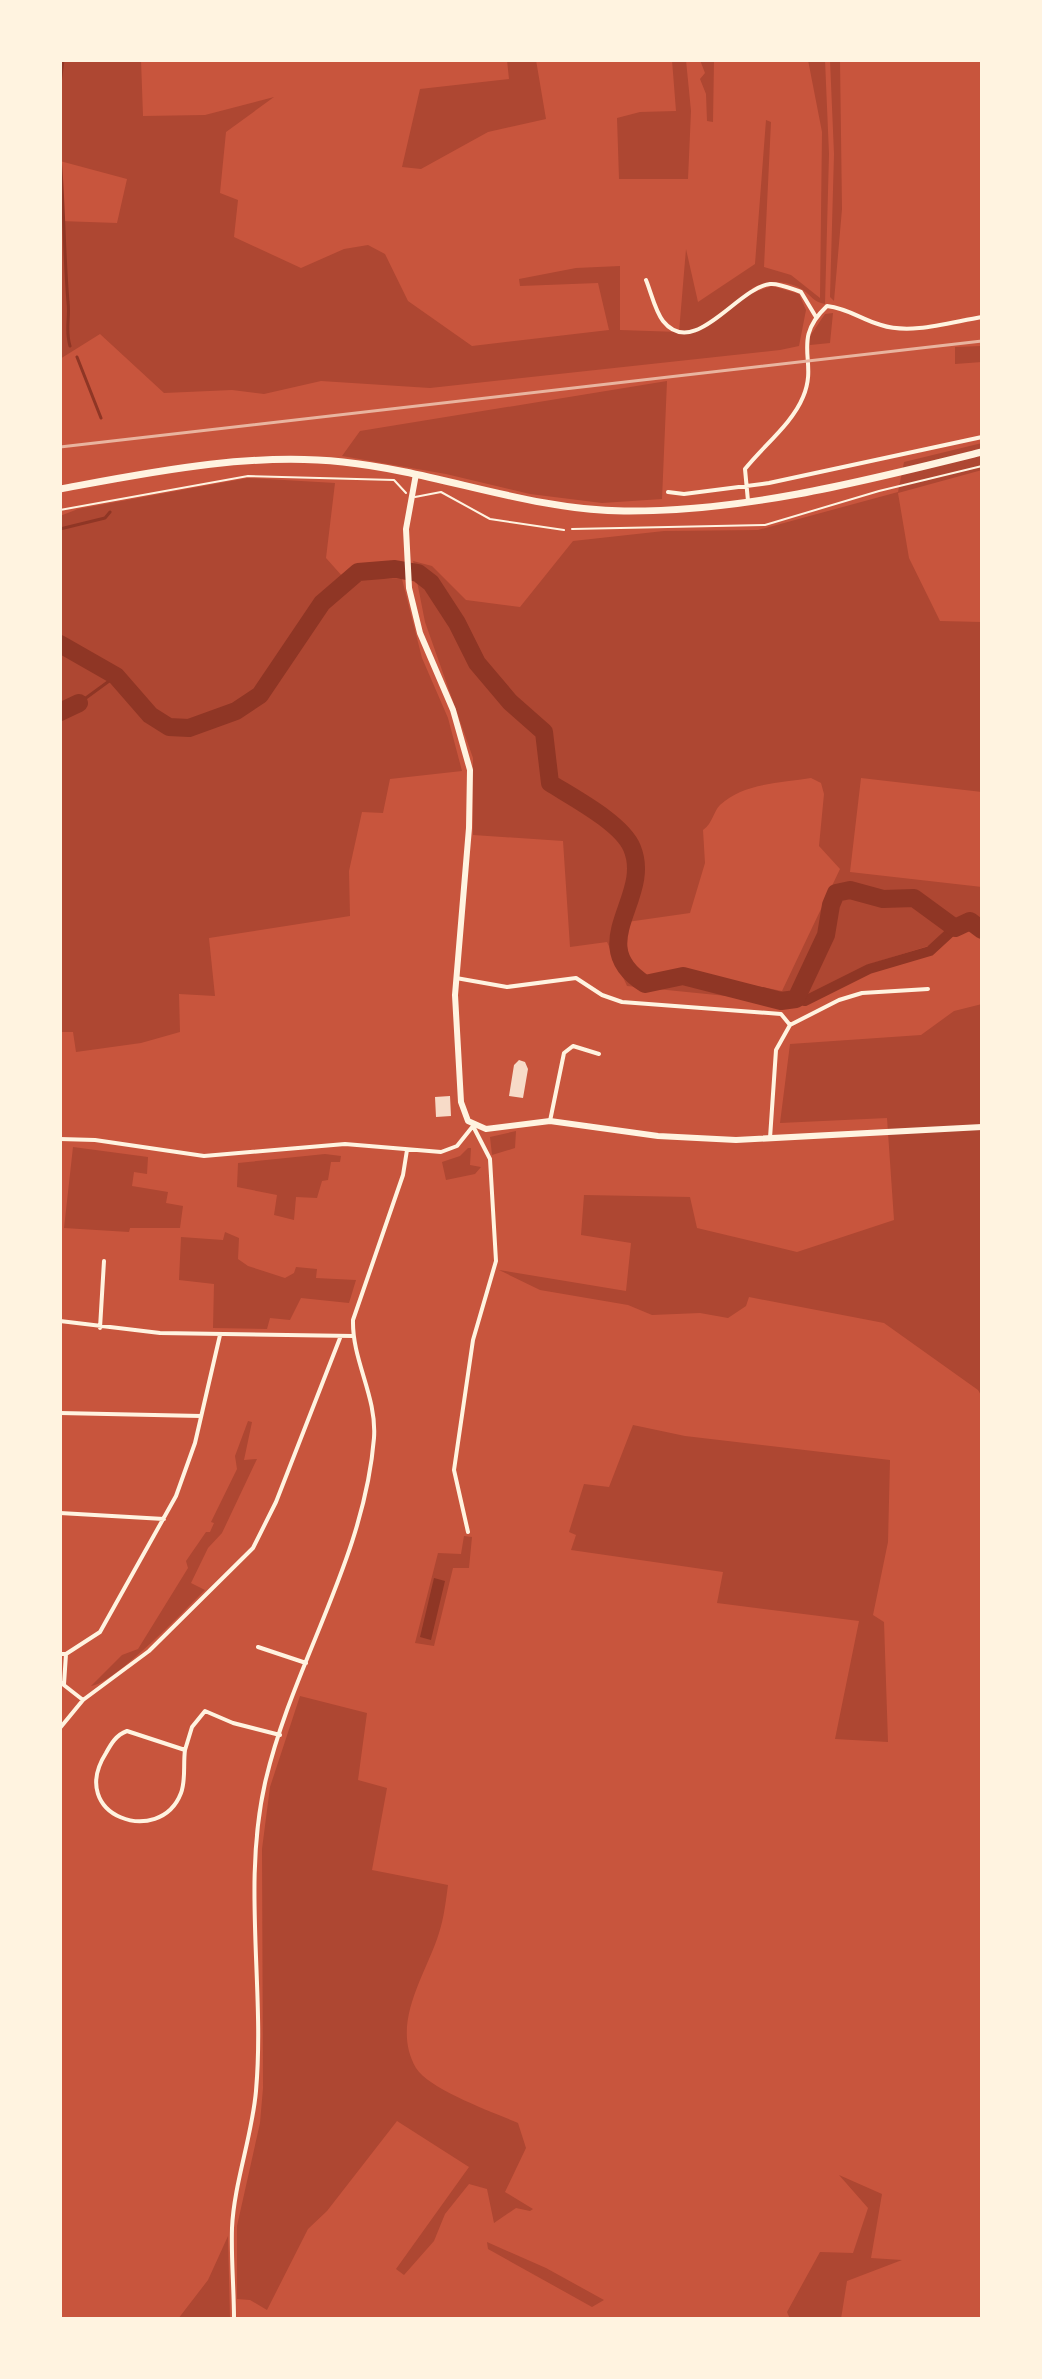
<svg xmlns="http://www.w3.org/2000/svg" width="1042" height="2379" font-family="Ubuntu,sans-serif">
	<rect width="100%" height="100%" fill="#c8553d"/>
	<!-- green -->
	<path fill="#ae4732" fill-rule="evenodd" d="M60,60H141L143,116L205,115L274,97L226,132L220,193L238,200L234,237L301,268L344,249L368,245L385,254L408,301L472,346L609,330L598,283L520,286L519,279L576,268L620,266V330L679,332L686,249L698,302L755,264L766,120L771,122L764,267L791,275L820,298L822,132L808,60H825L829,154L825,304C813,302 812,296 803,290C788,280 768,280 752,288V293L772,286L799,294L806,310L799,346L780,350L430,388L321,381L264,394L232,390L164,393L100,334L60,359V221L117,223L127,179L60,161Z
		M507,60H536L546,119L488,132L421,169L402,167L420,89L509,79Z
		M672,60H686L691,111L688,179H619L617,118L640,112L676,111Z
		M700,60H714L713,122L707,121L706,94L700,79L705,73Z
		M830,60H840L842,209L834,301L830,297L834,154Z
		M833,313L830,343L810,345V336L825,314Z
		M982,346V362L955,364V347Z
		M667,381L662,499L602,503L530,494L446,474L342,456L360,431Z
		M982,443V470L898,493L909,558L940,621L982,622V792L861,778L850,872L982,887V921L960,924L938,943L873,963L797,1003L627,986L607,942L570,947L563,841L473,835V758L425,622L413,561L432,566L466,600L520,607L573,541L664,531L758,530L898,492L904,462ZM811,778L821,783L824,794L819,846L840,869L782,991L679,971L645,979L632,971L622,939L627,922L690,913L705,863L703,830C713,823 713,812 720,805C743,783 781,783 811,778Z
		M248,478L335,483L326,558L343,577L402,579L422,658L448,718L462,771L390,779L383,813L362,812L349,871L350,916L209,938L215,996L179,994L180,1032L141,1043L76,1052L73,1032H60V516L78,509Z
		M982,1004V1397L978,1390L884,1323L749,1297L746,1306L728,1318L700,1313L652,1315L628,1305L540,1290L499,1270L626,1291L631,1243L581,1235L584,1195L690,1197L697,1228L797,1252L894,1220L887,1118L780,1123L790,1044L921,1035L954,1011Z
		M516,1131L515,1148L492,1155L490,1137Z
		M73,1147L148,1157L147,1174L134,1172L132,1186L168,1192L166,1203L183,1206L180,1228H130L129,1232L64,1228Z
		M468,1148H471L470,1165L481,1167L475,1174L446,1180L442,1162L460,1156Z
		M325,1154L341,1156L340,1162H331L328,1180L322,1181L317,1198L296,1197L294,1220L274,1215L277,1195L237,1187L238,1163Z
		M225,1232L239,1238L238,1259L248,1266L285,1278L294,1273L296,1267L317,1269L316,1278L356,1280L349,1303L301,1298L290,1320L270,1318L267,1329L213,1328L214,1284L179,1280L181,1237L223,1240Z
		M248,1421L252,1422L244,1460L257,1459L222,1533L208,1548L191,1583L205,1590C185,1610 114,1684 91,1686L122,1655L138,1649L188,1568L186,1561L206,1532H210L214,1523L211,1522L237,1469L235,1456Z
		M633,1425L685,1436L890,1460L888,1542L873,1615L884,1622L888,1742L835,1739L859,1621L717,1603L723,1572L571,1550L576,1535L569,1532L584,1484L609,1487Z
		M464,1536L472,1537L469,1568H453L434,1646L415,1643L438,1553L461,1554Z
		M300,1696L367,1713L358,1780L387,1788L372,1870L448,1885C446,1900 444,1918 439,1933C426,1975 390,2023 416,2068C430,2090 493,2112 518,2123L526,2148L505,2192L533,2209L530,2211L516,2208L494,2223L487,2189L469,2184L445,2214L434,2241L404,2275L396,2269L469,2167L397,2121L327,2211L308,2229L267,2310L250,2300L237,2299V2226L260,2123L263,2088L262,1849L270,1787Z
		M839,2175L882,2194L871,2258L902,2260L847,2281L841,2319H790L787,2312L820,2252L853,2253L868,2208Z
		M228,2236L230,2319H178L208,2280Z
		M487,2242L546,2268L604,2300L592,2307L488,2249Z"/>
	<!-- water -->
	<path fill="#8f3625" d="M434,1578L445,1581L431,1640L420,1637Z"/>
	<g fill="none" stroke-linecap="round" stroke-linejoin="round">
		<!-- stream -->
		<path stroke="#8f3625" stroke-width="3" d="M60,84L63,60
			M60,156C64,205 64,254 68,302C70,318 65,330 70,346
			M77,357L101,418
			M60,529L105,518L110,512
			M79,703L116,676"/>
		<!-- canal -->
		<path stroke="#8f3625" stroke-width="10" d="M796,999L805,1001L869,969L930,951L955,928"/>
		<!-- river -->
		<path stroke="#8f3625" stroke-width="18" d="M60,644L116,676L150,715L169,727L189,728L236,711L260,695L322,603L358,572L395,569L418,573L431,583L457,623L477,663L510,702L544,732L550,783C572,797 622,823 632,848C653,898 582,944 645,984L683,976L781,1001L796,999L826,935L831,905L836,893L850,890L883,899L914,898L955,928L970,921L982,930
			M60,712L79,703"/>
	</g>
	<!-- building -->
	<path fill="#f7dbc8" d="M519,1060L525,1062L528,1069L523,1098L509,1096L514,1065Z
		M450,1096L451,1116L436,1117L435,1097Z"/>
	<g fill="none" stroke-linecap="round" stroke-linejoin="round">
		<!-- path -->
		<path stroke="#fff3e0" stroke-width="2" d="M60,510L248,476L394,480L406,493
			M572,529L765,525L879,491L982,466"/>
		<!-- service -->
		<path stroke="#fff3e0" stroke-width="2" d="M415,497L441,492L490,519L564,530"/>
		<!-- minor -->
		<path stroke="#fff3e0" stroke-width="4" d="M646,280C651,292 655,311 663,321C694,360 737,288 770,284C779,283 792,289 801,292L816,317
			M668,492L684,494L769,483L982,437
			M748,501L745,469C763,446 792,424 803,397C819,360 790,341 827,306C850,309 860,319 881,325C911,335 951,322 982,317
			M456,978L507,987L576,978L602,995L622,1002L781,1014L790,1025
			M550,1121L564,1053L573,1046L599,1054
			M770,1138L776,1050L790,1025L839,1000L862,993L928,989
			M60,1139L95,1140L204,1156L345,1144L441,1152L457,1146L473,1126
			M60,1321L160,1333L353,1336
			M100,1328L104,1261
			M60,1413L201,1416
			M60,1513L164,1519
			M468,1532L454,1470L473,1340L496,1261L490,1159L473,1126
			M258,1647L306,1663
			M60,1654H66L64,1684
			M66,1654L100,1632L176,1496L195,1443L220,1335
			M60,1682L83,1700
			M60,1728L83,1700L149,1651L253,1548L276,1502L340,1338
			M185,1750C183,1764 186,1780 181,1793C160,1848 66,1816 106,1753C111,1744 116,1735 127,1731L185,1750L192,1727L205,1711L233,1723L280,1735
			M234,2319C234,2289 231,2258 232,2228C234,2183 252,2137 256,2091C265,1989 242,1885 265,1783C292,1665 364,1561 374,1438C377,1396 352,1361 353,1320L403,1175L407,1150"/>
		<!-- tertiary -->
		<path stroke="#fff3e0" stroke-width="6" d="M416,474L406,529L409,588L420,633L453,710L470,770L469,828L455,995L461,1102L468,1121L486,1129L550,1121L658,1136L736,1140L982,1127"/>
		<!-- primary -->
		<path stroke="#fff3e0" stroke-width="7" d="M60,489C152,472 249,452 343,462C438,472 528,510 624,511C745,512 865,481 982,452"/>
		<!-- rail -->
		<path stroke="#e9b49f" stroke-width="3" d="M60,447L982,341"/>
	</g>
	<!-- border -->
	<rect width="1042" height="2379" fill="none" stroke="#fff3e0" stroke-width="124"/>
</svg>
